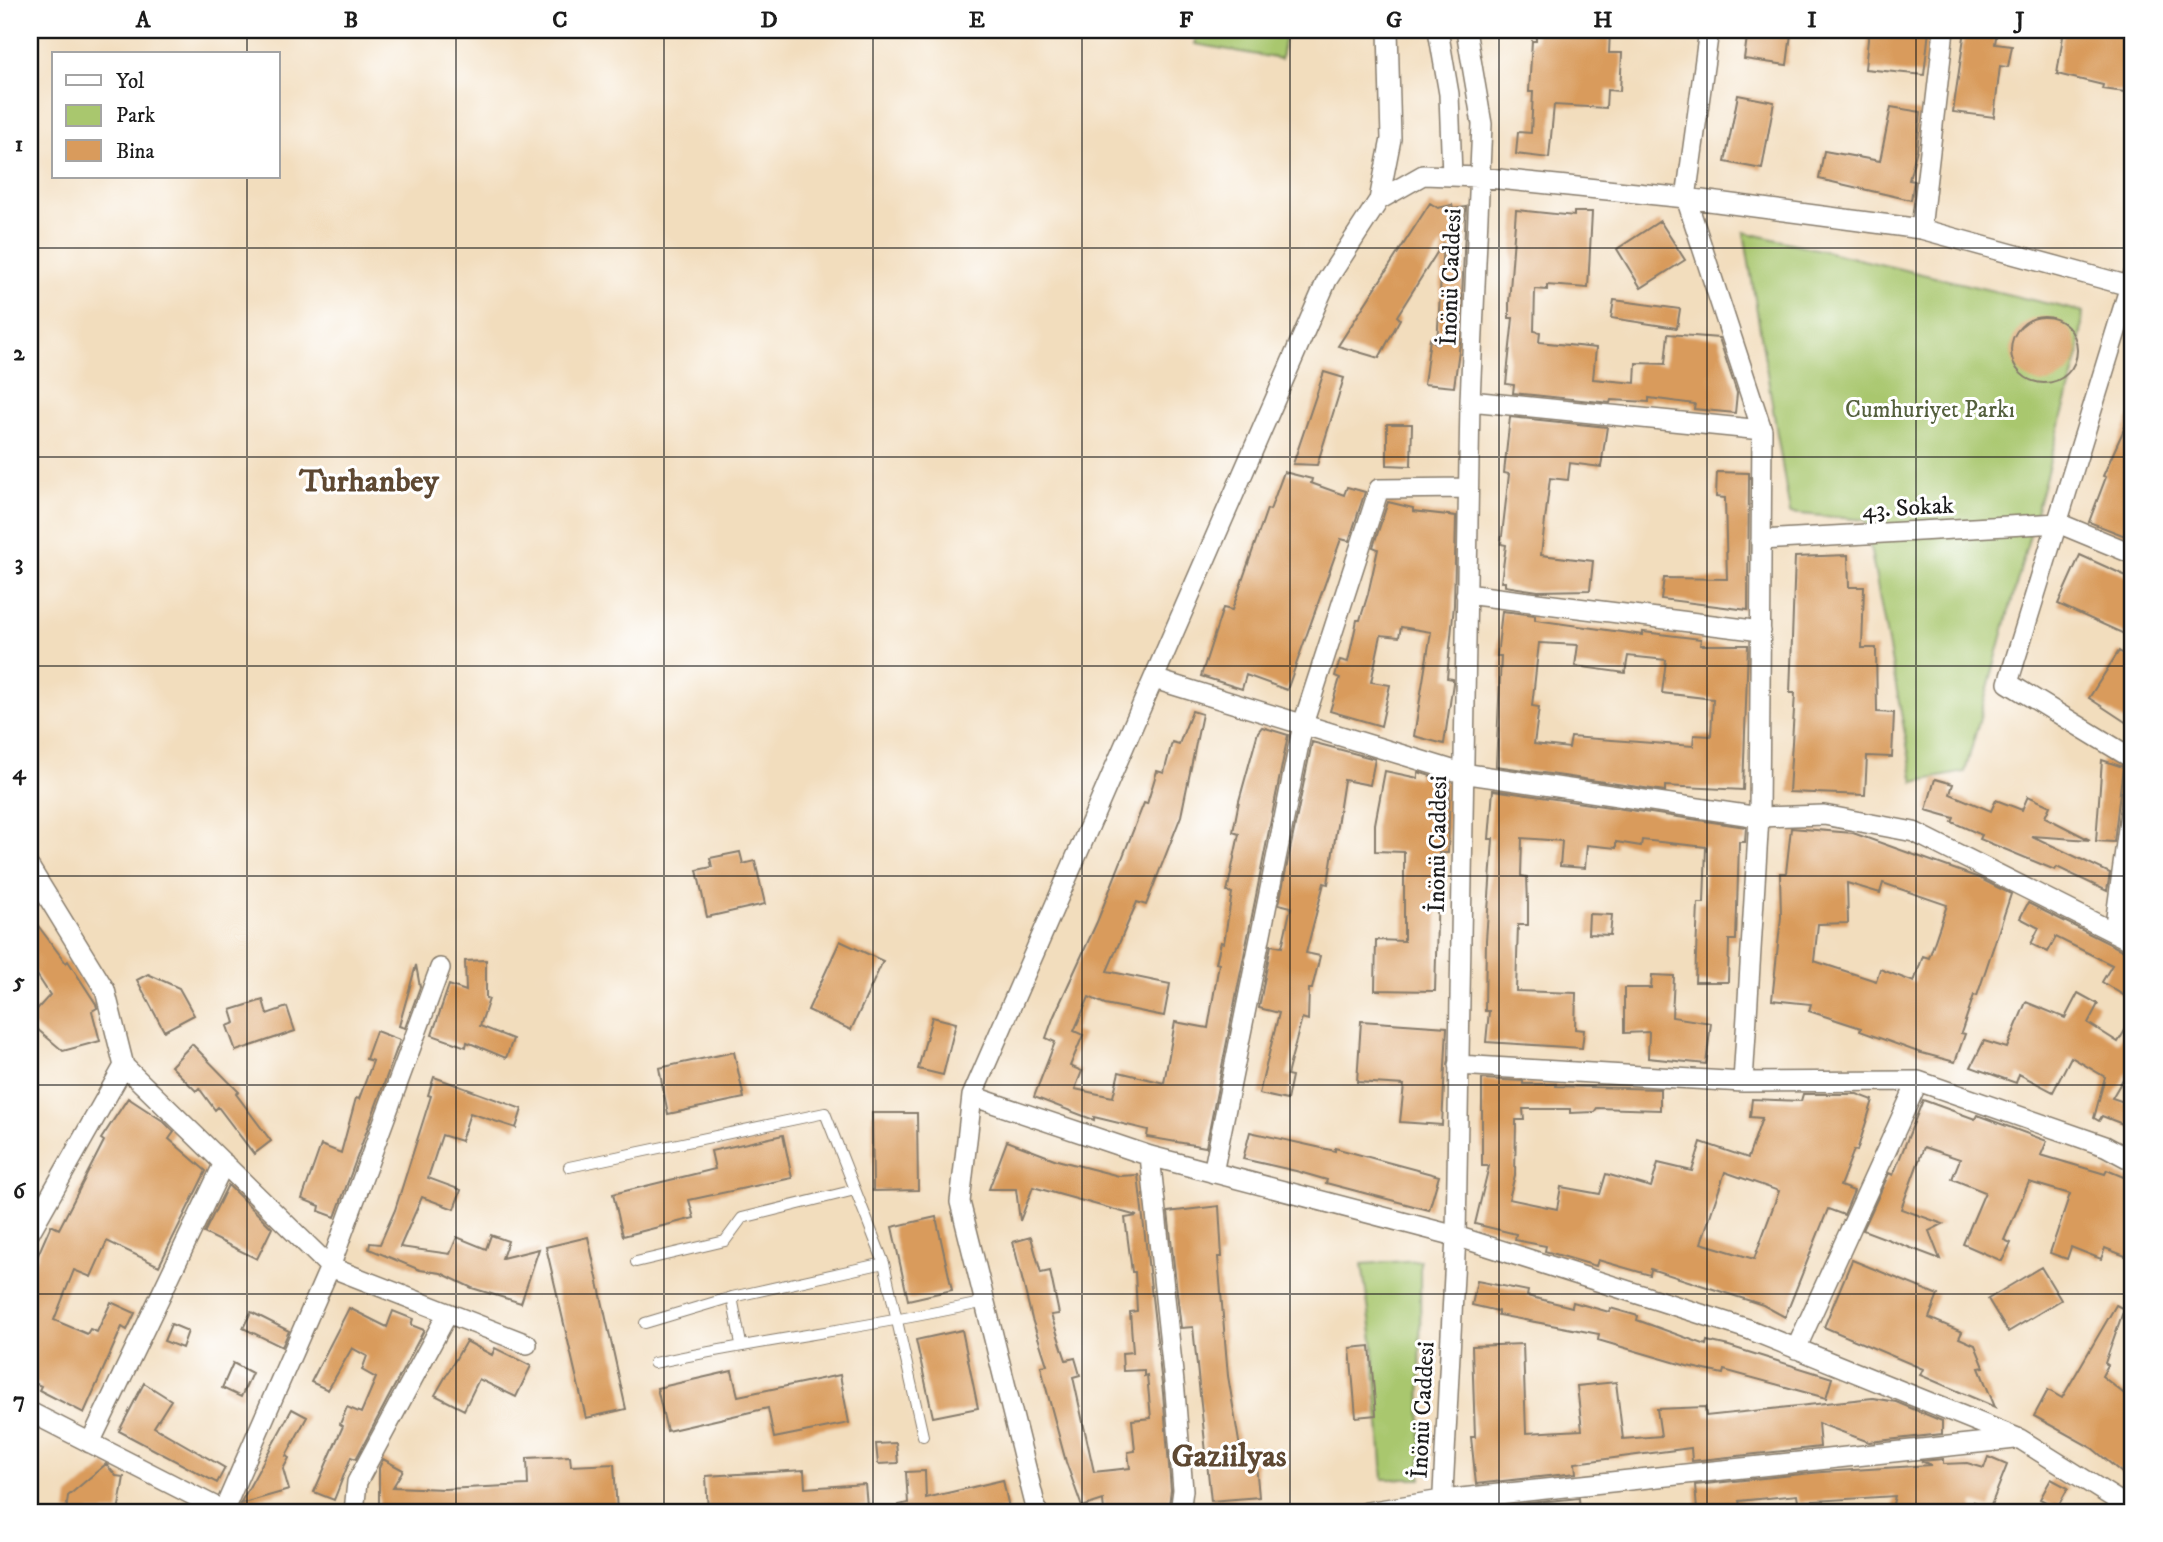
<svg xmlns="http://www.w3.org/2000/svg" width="2163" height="1542" font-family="'IM FELL DW Pica',serif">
	<rect width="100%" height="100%" fill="#fff"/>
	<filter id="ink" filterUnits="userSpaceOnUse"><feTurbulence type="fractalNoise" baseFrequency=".0143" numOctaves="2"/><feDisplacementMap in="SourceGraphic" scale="14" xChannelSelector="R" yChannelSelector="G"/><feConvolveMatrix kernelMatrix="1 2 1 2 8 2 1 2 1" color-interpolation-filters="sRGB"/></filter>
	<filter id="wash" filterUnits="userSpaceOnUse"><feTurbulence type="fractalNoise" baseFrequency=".00686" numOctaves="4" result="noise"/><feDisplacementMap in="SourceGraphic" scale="28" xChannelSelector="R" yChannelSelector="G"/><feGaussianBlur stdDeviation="1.57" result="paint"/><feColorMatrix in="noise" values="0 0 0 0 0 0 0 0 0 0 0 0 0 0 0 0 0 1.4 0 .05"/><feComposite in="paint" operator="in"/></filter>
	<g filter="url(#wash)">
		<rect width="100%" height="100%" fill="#f2ddbd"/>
		<!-- green -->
		<path fill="#a9c76e" stroke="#627245" stroke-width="2" d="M1198,30H1286L1281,59L1195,44Z
			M1744,232L2083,312L2079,355L1965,772L1914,782L1865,520L1790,513Z
			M1420,1260L1421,1479H1383L1373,1340L1362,1264Z"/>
		<g id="blocks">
			<!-- building -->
			<path fill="#d99b5c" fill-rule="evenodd" d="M1536,30L1610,31L1609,53H1622L1620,91L1607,90L1606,108L1554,105L1549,158L1516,154L1518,132L1531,133L1533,92H1529L1532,41H1536Z
				M1748,30L1791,34L1787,65L1744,59Z
				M1869,30H1929L1924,75L1865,69Z
				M1965,30H1997L1995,44L2012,46L2008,67L2000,66L1994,117L1953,112Z
				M2064,30H2133V93L2102,89L2103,85L2057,74Z
				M1738,95L1774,102L1762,169L1725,162Z
				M1891,107L1921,112L1917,149L1909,180L1914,181L1911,200L1819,179L1824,151L1880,161Z
				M1430,203L1438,208L1452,205L1453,209L1466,207L1460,343L1454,387L1424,384L1430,339L1437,344L1443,243L1397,316L1400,319L1379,358L1338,346Z
				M1516,210L1574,216V212H1592L1588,288L1547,285V290L1535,289L1534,331L1540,332L1539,342L1596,348L1593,379L1635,383L1636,363L1665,364L1668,334L1719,338L1737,393L1735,413L1694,409L1695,404L1649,398V402L1611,400L1610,403L1513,393L1514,385L1506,384L1513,318H1509V303Z
				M1660,221L1685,260L1641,288L1617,249Z
				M1614,300L1680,309L1677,328L1611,318Z
				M2011 350a33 33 0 1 1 66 0a33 33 0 1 1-66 0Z
				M1324,372L1344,378L1317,465L1293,464Z
				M2133,409V539L2089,522L2106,477L2103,476Z
				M1510,417L1607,427L1601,467L1570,463L1568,480L1550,478L1541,555L1593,561L1590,590L1538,591L1505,586V582H1501L1506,545L1501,544L1509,474L1504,473Z
				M1387,424H1412L1411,466L1387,465Z
				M1284,472L1312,479L1311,483L1344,495L1347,487L1365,492L1349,541L1341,539L1287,690L1246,675L1242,689L1201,676L1223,608L1232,610L1267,509L1270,510Z
				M1717,472L1749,473L1748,610L1661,599L1664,578L1727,579L1725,498L1716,497Z
				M1388,502L1413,508V511L1456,516L1454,605L1447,678L1453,679V683L1444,744L1414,736L1431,632L1401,627L1399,637L1381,635L1371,682L1390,685L1381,726L1330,711L1340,678L1335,676L1340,660L1348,662L1357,620H1360L1368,594L1378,549L1373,547Z
				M1848,555L1849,587H1864L1862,648H1876L1877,712L1894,713L1892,757L1867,756L1865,795L1789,792L1795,693H1790L1795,557Z
				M2080,555L2133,579V638L2058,604Z
				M1502,611L1535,615V620L1643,635V632L1701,639L1700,645H1748L1743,790L1665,786V791L1496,766L1501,656H1497ZM1539,643L1578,645L1575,666L1625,673L1628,656L1666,660L1662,693L1713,699L1711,736L1694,735L1693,746L1571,737L1569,748L1534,744L1539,707L1532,706Z
				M2119,651L2133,660V727L2089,698Z
				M1192,711L1202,714L1181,816L1146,905L1137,902L1107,971L1170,984L1164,1016L1105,1004L1089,997L1074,1031L1083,1035L1070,1066L1082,1071L1075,1089L1113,1097L1119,1072L1164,1083L1175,1022L1208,1028L1219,964L1216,963L1221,942L1224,943L1232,893L1227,892L1239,834L1233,832L1239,801L1258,732L1262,727L1288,735L1206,1147L1147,1137L1148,1130L1094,1117V1120L1034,1097L1055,1042L1046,1038L1054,1016L1097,922L1144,803L1147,804L1157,771L1164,773L1172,742L1179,744Z
				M1312,742L1375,759L1370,785L1344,780L1328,884L1324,883L1306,953L1320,956L1312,989H1309L1308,1020L1302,1018L1287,1075L1292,1076L1287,1100L1259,1094L1279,1013L1259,1008L1271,945L1282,947L1291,907L1279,904Z
				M2102,760L2123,767L2114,842L2096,841Z
				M1385,771L1418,778V772L1450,782L1448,853H1439L1435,991L1375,990L1376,940L1404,941V852L1375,851V824Z
				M1935,779L1953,784L1950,794L1991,811L1996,800L2022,810L2028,796L2050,806L2045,817L2090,840L2032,836L2110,873L2107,891L2057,867L2055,870L1980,839L1982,835L1952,822L1954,818L1926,810Z
				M1493,790L1746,827L1745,842H1739L1736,940H1729L1728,982H1695L1698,903H1704L1706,847L1642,840L1641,846L1616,842V848L1587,845L1585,868L1560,866L1562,841L1522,838L1521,876L1527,877L1528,904V925H1518L1516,991L1576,993L1575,1029L1584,1030L1582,1048L1486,1042L1489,1011H1485L1486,940L1493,839H1489Z
				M1791,828L1853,833L1979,878L2011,894L1977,996L1974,995L1961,1033L1965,1034L1955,1062L1918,1052L1860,1031L1861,1028L1809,1011L1811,1004L1772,1000L1781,917L1780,873H1786ZM1847,883L1880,893L1883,883L1947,905L1929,958L1923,956L1914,982L1880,969L1876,981L1814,961L1818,924L1848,923Z
				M740,852L743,864L755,861L765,904L707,917L697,870L712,867L710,858Z
				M2028,903L2126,952L2133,959V1001L2102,982L2112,965L2056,937L2048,952L2031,944L2039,928L2020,918Z
				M1589,914L1612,915L1610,935L1588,934Z
				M30,915L66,963L68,961L96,1004L97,1008L92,1011L100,1041L63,1051L30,1023V1017L50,995L30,964Z
				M840,941L883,961L851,1030L808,1010Z
				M486,960V998L489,999L480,1026L513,1039L506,1058L467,1042L466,1047L432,1035L449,985L466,991L465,961Z
				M416,965L420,987L405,1028L399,1026Z
				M148,974L179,988L194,1015L164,1031L137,980Z
				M1652,975L1674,976L1672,1017L1711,1023L1706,1064L1648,1058L1649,1032L1624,1033V988H1651Z
				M2078,993L2098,1004L2088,1023L2118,1042L2133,1017V1062L2112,1098L2133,1105V1128L2102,1116L2099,1121L2094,1118L2105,1077L2071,1057L2053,1092L2019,1074L2016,1083L1971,1067L1984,1041L2007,1048L2026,1002L2065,1018Z
				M263,1000L267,1014L287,1007L295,1031L236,1051L227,1026L235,1023L231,1010Z
				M932,1017L956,1023L943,1075L918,1069Z
				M1361,1021L1447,1027L1442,1125L1400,1122L1404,1085L1357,1082Z
				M376,1031L400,1040L335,1217L319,1211L320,1206L302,1199L321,1145L341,1153L356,1098L359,1099L373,1061L366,1059Z
				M192,1044L239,1092L236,1094L271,1141L254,1154L218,1107L215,1110L199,1088L196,1091L171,1066Z
				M734,1052L744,1098L668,1114L659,1068Z
				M434,1077L522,1109L516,1128L470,1113L461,1141L442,1135L428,1178L461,1190L454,1209L422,1197L400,1247L450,1254L457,1237L486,1249L491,1235L508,1241L502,1258L539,1249L521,1303L472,1288L441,1273L420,1270L369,1249L370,1243L380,1244L395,1210L431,1096L428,1095Z
				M1482,1079L1523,1081V1084H1556V1086L1660,1089V1110L1597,1108L1594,1112L1570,1113V1109H1523L1524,1120H1516L1515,1175L1509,1199L1557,1209L1561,1187L1600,1194L1606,1174L1651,1187L1658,1163L1692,1171L1701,1142L1748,1158L1762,1118L1750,1117L1752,1099L1801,1101L1803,1094H1857L1873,1100L1857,1151L1854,1150L1840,1186L1854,1191L1844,1215L1828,1209L1785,1317L1763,1305L1651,1269L1650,1275L1598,1260L1596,1266L1545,1251L1546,1246L1515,1240L1516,1234L1475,1224L1489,1166H1482ZM1725,1172L1779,1191L1754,1259L1701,1243Z
				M128,1098L163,1121L174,1132L169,1139L206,1171L159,1266L107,1241L91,1277L74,1270L54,1320L87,1334L90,1329L97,1332L111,1302L135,1313L127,1330L122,1327L84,1413L39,1390L41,1386L30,1381V1273L51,1225L59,1229L104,1141L101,1139Z
				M1923,1100L1975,1119L1977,1115L2047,1141L2041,1155L2105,1174L2107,1170L2133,1181V1259L2105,1248L2101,1259L2071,1247L2067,1259L2050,1253L2070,1194L2029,1182L2004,1240L2011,1243L2002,1261L1963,1244L1985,1192L1952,1179L1960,1159L1924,1147L1901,1209L1943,1224L1929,1231L1940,1259L1863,1230L1889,1173L1893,1175Z
				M872,1113H917L918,1190L873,1191Z
				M1250,1132L1335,1151V1148L1439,1176L1429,1210L1326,1183L1327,1180L1296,1171L1243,1159Z
				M783,1135L792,1178L689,1200L694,1218L623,1236L613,1194L715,1169L711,1151Z
				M1007,1141L1057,1160L1119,1176L1138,1175L1163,1393L1171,1490L1168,1512H1104L1103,1500L1082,1507L1066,1462L1045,1384L1041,1366L1047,1365L1032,1319L1013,1242L1031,1237L1041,1273L1050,1271L1059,1314L1051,1315L1066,1360L1075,1358L1080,1375L1073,1377L1094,1472L1130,1468L1128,1452L1135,1451L1132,1420L1151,1418L1147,1375L1144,1376V1370L1123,1371L1122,1353L1133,1352L1130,1312L1137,1311L1135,1272H1132L1125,1218L1137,1216L1033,1187L1020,1221L1016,1189H989Z
				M228,1185L272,1228L257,1259L204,1233Z
				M1219,1206L1222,1257H1218L1228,1376L1241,1454L1255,1453L1259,1497L1211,1501L1193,1327L1181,1328L1168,1212Z
				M936,1217L952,1290L908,1300L892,1227Z
				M588,1237L626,1409L586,1418L546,1247Z
				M1852,1260L1938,1295L1929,1318L1962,1332L1959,1338L1975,1345L1984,1367L1979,1368L1995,1407L1920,1375L1923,1369L1824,1327Z
				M2041,1267L2061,1300L2008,1332L1988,1299Z
				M1477,1281L1528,1291L1527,1296L1572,1307L1573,1302L1609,1312L1610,1308L1638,1316L1637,1320L1706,1345L1707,1341L1729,1346L1832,1378L1826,1398L1724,1370L1723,1374L1687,1366L1598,1340L1599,1334L1498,1315V1311L1472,1305Z
				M2116,1305L2124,1309L2105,1363L2108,1365L2102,1376L2133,1401V1482L2092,1448L2034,1416L2048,1390L2062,1398Z
				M349,1308L387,1327L393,1311L413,1319L411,1325L424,1330L356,1459L351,1457L334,1500L314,1492L343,1426L340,1424L347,1407L361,1413L376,1378L362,1370L367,1356L352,1348L328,1390L311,1382Z
				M251,1312L289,1331L282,1347L243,1328Z
				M171,1324L188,1331L182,1348L164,1341Z
				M962,1330L978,1408L933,1417L916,1340Z
				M466,1341L492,1355L495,1348L531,1366L516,1397L479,1379L464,1410L435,1395Z
				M1523,1344L1526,1433L1582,1430L1577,1386L1616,1382L1623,1439L1661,1436L1657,1409L1705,1407L1706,1416L1873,1398L1896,1402L1942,1421V1434L1869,1442L1818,1423L1820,1447L1692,1461L1691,1448L1575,1463L1576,1473L1476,1484L1471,1437H1475L1472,1346Z
				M1370,1346L1376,1415L1356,1417L1350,1348Z
				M233,1363L252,1373L241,1397L222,1388Z
				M732,1371L738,1396L840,1375L849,1423L774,1438L768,1408L667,1431L657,1388Z
				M144,1383L171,1400L154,1427L225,1468L217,1483L119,1431Z
				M292,1409L307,1417L286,1456L289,1458L283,1469L289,1490L240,1504Z
				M896,1443L898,1463L878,1464L876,1444Z
				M570,1456L571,1466L614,1464L617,1512H382V1508L379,1512V1468L383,1459L403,1470L393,1487L444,1489L528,1485L527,1458Z
				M1988,1457L2007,1465L1990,1508L1974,1502L1973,1512H1891L1895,1496L1798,1502L1797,1495L1739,1501L1740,1505L1697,1510L1695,1485L1822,1472L1931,1465L1921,1461L1943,1459V1464L1967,1463L1984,1468Z
				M106,1464L116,1476L124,1477L118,1512H66L68,1496Z
				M804,1470L805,1488L865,1484L867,1506L843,1507L844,1512H708L706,1476Z
				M925,1471L926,1498L1003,1480L1009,1508L990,1512H900L899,1505L908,1503L906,1472Z
				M2051,1479L2068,1488L2057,1508L2040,1499Z
				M1579,1498L1580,1512H1479L1478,1508Z"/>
		</g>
	</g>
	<g filter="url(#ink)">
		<use href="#blocks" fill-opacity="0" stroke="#877c6c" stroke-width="2"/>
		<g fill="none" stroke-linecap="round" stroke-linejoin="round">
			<!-- lane casing -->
			<g stroke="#877c6c" stroke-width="12">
				<path id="lane" d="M569,1167L825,1113L884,1263L923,1436
					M636,1262L725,1241L742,1218L855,1190
					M732,1297L741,1344
					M645,1323L732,1297L884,1263
					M654,1363C764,1339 875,1327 985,1302"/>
			</g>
			<!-- street casing -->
			<g stroke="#877c6c" stroke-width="22">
				<path id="street" d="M1438,30L1449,94L1452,176
					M1709,30L1686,198L1762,430L1759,817L1743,1082
					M1379,200L1391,139L1388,30
					M1921,229L1944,30
					M2133,276L2008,683L2133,759
					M1470,401L1762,430
					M1761,540L2058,523L2133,554
					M1466,594L1761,631
					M1154,679L1462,773L1759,817L1824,815L1914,832L2133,942
					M30,868L105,990L124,1066
					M2114,932L2133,791
					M1458,1065L1743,1082L1918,1081L2105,1146L2133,1161
					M972,1096L1150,1156L1456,1236L1748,1329L2020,1439L2133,1510
					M1150,1156L1175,1392L1183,1490L1180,1512
					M1213,1173L1303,724L1379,489L1468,488
					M30,1232L124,1066L330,1267L527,1344
					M1796,1349L1918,1081
					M30,1412L222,1510
					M90,1443L224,1163
					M223,1512L330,1267L440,968
					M354,1512L357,1482L448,1313
					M1037,1512L960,1202L972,1096L1327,280L1379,200L1423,175L1479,177L1686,198L1921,229L2133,287
					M1367,1512L1442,1500L2015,1439
					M1442,1512L1456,1236L1470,401L1482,124L1466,30"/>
			</g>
			<!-- lane -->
			<use href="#lane" stroke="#fff" stroke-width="10"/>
			<!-- street -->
			<use href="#street" stroke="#fff" stroke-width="19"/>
		</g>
	</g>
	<!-- grid -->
	<path fill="none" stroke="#1c1c1c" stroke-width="2" stroke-opacity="0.55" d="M247,30V54M456,30V1512M664,30V1512M873,30V1512M1082,30V1512M1290,30V1512M1499,30V1512M1707,30V1512M1916,30V1512M247,177V1512M30,248H2133M30,457H2133M30,666H2133M30,876H2133M30,1085H2133M30,1294H2133"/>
	<g text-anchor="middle" stroke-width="6" stroke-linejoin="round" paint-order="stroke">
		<!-- street labels -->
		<g font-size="24" fill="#1c1c1c" stroke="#fff">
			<text transform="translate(1450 277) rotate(-88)" y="8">İnönü Caddesi</text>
			<text transform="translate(1908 507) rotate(-3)" y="8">43. Sokak</text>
			<text transform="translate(1437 844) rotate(-89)" y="8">İnönü Caddesi</text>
			<text transform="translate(1422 1410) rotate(-87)" y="8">İnönü Caddesi</text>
		</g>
		<!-- park labels -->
		<g font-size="24" fill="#54603d" stroke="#fff">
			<text x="1930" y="417">Cumhuriyet Parkı</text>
		</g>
		<!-- district labels -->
		<g font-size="32" font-weight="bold" fill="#5e4832" stroke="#fff">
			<text x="369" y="491">Turhanbey</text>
			<text x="1229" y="1466">Gaziilyas</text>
		</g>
	</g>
	<!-- margin -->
	<rect width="2163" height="1542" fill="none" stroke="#fff" stroke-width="77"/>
	<!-- legend -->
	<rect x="52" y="52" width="228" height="126" fill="#ffffff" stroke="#a4a4a4" stroke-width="2"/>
	<rect x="66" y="75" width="35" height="10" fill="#ffffff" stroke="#a4a4a4" stroke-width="2"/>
	<text x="116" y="88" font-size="21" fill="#1c1c1c">Yol</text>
	<rect x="66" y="105" width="35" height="21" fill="#a9c76e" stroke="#a4a4a4" stroke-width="2"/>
	<text x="116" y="122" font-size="21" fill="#1c1c1c">Park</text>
	<rect x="66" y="140" width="35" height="21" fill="#d99b5c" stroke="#a4a4a4" stroke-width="2"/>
	<text x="116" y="158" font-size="21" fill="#1c1c1c">Bina</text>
	<rect x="38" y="38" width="2086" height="1466" fill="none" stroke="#1c1c1c" stroke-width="2.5"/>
	<g font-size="23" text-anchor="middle" font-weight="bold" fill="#1c1c1c">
		<text x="143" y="27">A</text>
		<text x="351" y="27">B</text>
		<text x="560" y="27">C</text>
		<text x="769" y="27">D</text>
		<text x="977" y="27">E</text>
		<text x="1186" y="27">F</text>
		<text x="1394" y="27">G</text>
		<text x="1603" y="27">H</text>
		<text x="1812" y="27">I</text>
		<text x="2020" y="27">J</text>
		<text x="19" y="151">1</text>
		<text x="19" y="360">2</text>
		<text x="19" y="570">3</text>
		<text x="19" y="779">4</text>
		<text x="19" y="988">5</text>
		<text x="19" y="1198">6</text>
		<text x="19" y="1407">7</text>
	</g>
</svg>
